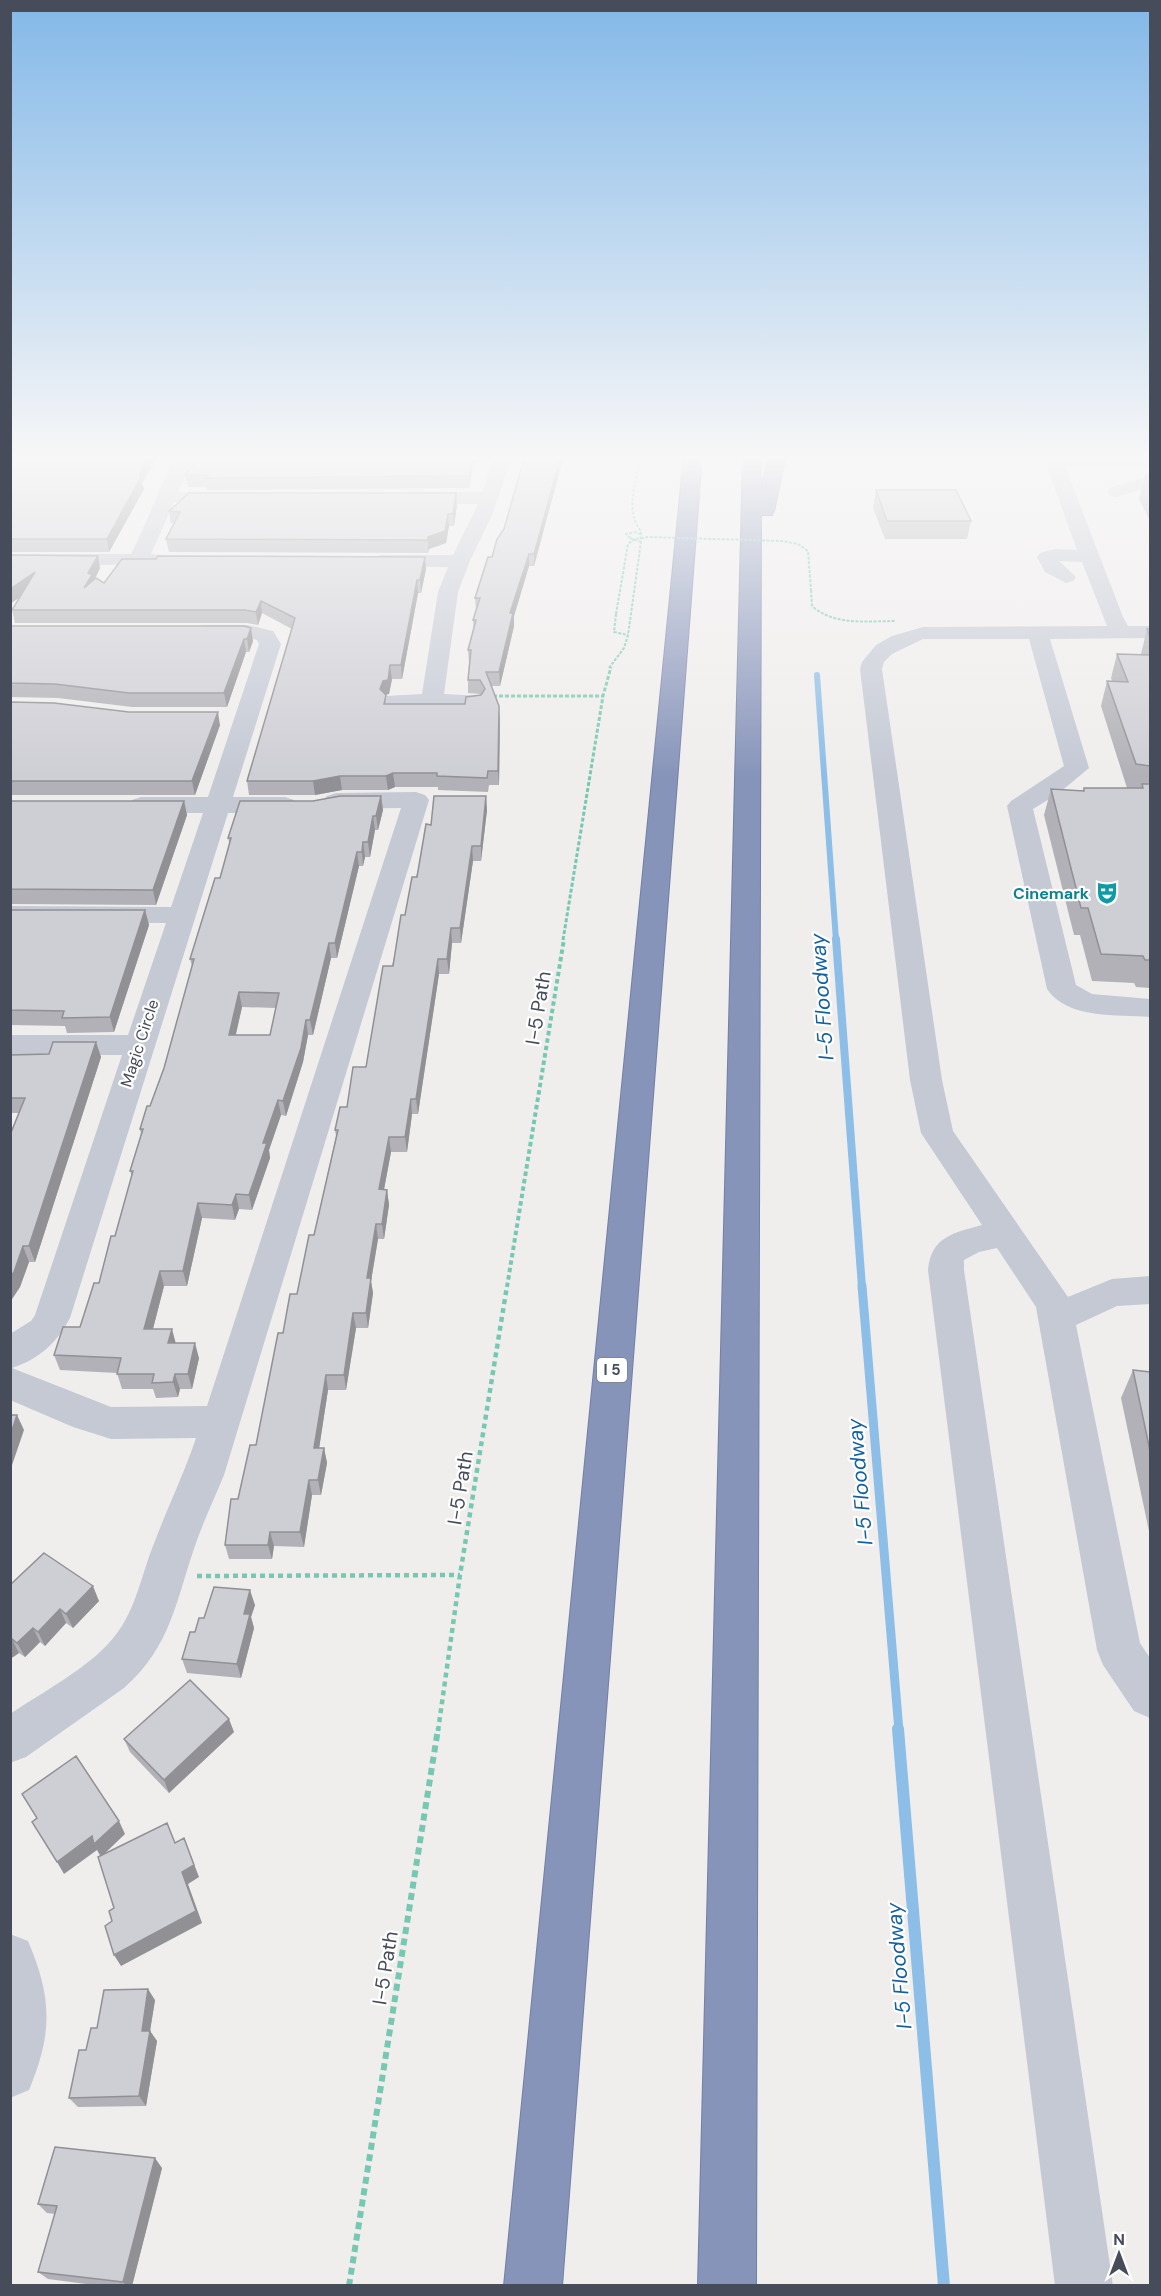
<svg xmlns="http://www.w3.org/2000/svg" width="1161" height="2296" font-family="'DM Sans',sans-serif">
	<rect width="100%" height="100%" fill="#f0eeed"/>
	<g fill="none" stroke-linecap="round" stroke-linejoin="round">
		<!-- stream-far3 -->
		<path stroke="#8dbee7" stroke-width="6" d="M817,675L836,940"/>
		<!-- stream-far2 -->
		<path stroke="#8dbee7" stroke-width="8" d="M836,939L862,1287"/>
		<!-- stream-far1 -->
		<path stroke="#8dbee7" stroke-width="9" d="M862,1286L899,1731"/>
		<!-- stream -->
		<path stroke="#8dbee7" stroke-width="12" d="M898,1729L944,2286"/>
		<!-- highway casing -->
		<g stroke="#737fa6" stroke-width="2">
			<path id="highway" d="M684,455H702L562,2286H504Z
				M743,455H761V489L769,455H786L774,511L772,515H761L756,2286H698Z"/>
		</g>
		<!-- path-far4 -->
		<path stroke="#77c8b3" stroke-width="2" stroke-dasharray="3 1.5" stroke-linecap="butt" d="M630,538L641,542
			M811,590L812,606C834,626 868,621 896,621
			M616,614L614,632L628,635
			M609,668L624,648L628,635L641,542V531C624,512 637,478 641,455"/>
		<!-- path-far3 -->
		<path stroke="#77c8b3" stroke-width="3" stroke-dasharray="4 2" stroke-linecap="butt" d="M493,696H603
			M563,940L603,696L611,667"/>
		<!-- path-far2 -->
		<path stroke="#77c8b3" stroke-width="4" stroke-dasharray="4.5 3" stroke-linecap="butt" d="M507,1287L564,939"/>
		<!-- path-far1 -->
		<path stroke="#77c8b3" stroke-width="4.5" stroke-dasharray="5 4" stroke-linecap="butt" d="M197,1576L460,1575
			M438,1731L460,1575L507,1286"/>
		<!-- path -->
		<path stroke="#77c8b3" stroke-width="6" stroke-dasharray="7 4.5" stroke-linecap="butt" d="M349,2286L438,1729"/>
		<!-- minor -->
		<path fill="#c4c9d4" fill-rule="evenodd" d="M178,455H195L178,492H228L234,493L237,497L234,501L228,502H174L151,554L172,556L175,560L172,564L10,566V554H131C148,521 159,486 178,455Z
			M495,455H512L493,513L470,561L458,592L444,694L481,696L484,701L481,706L473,708H394L386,706L383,701L386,696L422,694L438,592L448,567H381L374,565L371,561L374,557L381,555H453L478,504H411L405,502L402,498L405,494L411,492H482Z
			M1043,455L1150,456V466H1065L1123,617L1128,626H1150V638L1050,639L1089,768L1059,793L1033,809L1076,985L1092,994L1150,999V1017C1118,1014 1068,1020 1047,989L1007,806L1011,801L1064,766L1029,639H923L892,654L884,662L882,669L942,1080L953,1131L1068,1297L1112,1279L1150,1276V1304L1117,1306L1076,1325L1140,1643L1150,1658V1718L1134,1711L1103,1665L1097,1650L1036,1307L997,1248L979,1252L964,1260V1270L1113,2286H1055L928,1270C931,1237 953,1233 982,1225L921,1133L910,1080L860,669L862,662L876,645L892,636L923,627L1107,626L1082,562L1059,561L1076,577L1073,581L1066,583L1045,572L1037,557L1040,553L1055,549L1077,550Z
			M1150,476V487L1116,497L1110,496L1107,492L1110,488Z
			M207,625H247L273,631L281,644L233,797H285L294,800L298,805L294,810L285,813H228L70,1318C57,1343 39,1359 12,1368L111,1407L207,1406L401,808L336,809L327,806L323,801L327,796L336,793L416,792L425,795L429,800L224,1475C215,1497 204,1520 196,1543C176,1599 172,1646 124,1688L26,1757L10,1763V1714C40,1694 84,1670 108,1644C136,1615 140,1577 155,1541C168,1506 184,1474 196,1438L111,1439L73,1427L10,1400V1334L31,1321L35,1315L122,1055H10V1035H128L166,923L10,922V906L171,907L203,813H141L132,810L128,805L132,800L141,797H208L259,644L257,640L246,637L199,636L196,631L199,626Z
			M10,1934L28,1941C52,1997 53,2033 29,2090L10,2098Z"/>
		<!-- highway -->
		<use href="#highway" fill="#8794ba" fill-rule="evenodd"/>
		<!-- path-bridge -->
		<path stroke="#77c8b3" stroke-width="2" stroke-dasharray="3 1.5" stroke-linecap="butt" d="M630,538L626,534L636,532L642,535
			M616,614L628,544L635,539L648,537L782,541L798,544L808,551L811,590"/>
	</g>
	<!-- wall -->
	<path fill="#b1b1b7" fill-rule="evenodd" d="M10,455H159L142,483L144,489L109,552H10Z
		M201,455H478L477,463H473L469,488L207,490V487H188L185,475Z
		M564,455L534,566H529L514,616V626L500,686H491L500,719L499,785H489L488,792L438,790V787H395L388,790H342L315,795H249L247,781L292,629L262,613L258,625L247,623H15L12,610L19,598L10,604V555L98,556L100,568L95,579L104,583L426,569L421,593H418L402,679H392L389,694L385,695L386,704H465L481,694L468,693V680L469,663L468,650L474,631L473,620L476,611L475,598L492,557Z
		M868,455H1026L1025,457L870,458Z
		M1145,476H1150V521L1139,499Z
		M876,490L971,521L967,539H885L873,508Z
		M457,505L454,526H449L446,543L429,549L428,553L169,552L166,539L175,523H171L169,511Z
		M10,626H244L253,641L249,652H246L227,707H132L58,698L10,697Z
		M1147,629H1150V988L1136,987L1134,983L1092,981L1080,935H1074L1044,815L1051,789L1083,791L1084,788H1127L1101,706L1107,681H1112L1111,678L1117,654H1141Z
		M10,702L220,725L195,795H10Z
		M381,796L383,810L378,830H375L370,857H365L363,866H359L337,958H331L313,1035H308L303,1062L286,1116L281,1115L269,1150L270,1158L252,1210L239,1209L235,1220L202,1218L187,1286H164L153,1329L199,1358L192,1389H180L178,1397L156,1398L153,1389H122L117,1373L60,1370L54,1355L80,1327L99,1283L115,1236L132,1177L130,1171L141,1134L140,1129L150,1106L164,1068L192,966L190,959L220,878L230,845L228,838L313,801ZM242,1007L276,1008L270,1035H236Z
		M486,796L487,810L481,861H473L461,943H452L449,974H439L418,1114H412L407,1152H391L384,1190H387L389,1205L384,1239H378L371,1281L373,1293L368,1328H356L346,1390H328L319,1448H324L327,1463L321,1495H312L304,1547L274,1546L272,1559H229L225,1545L238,1499L256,1445L283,1333L297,1294L314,1235L336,1136L335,1130L366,1067L405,915L431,825Z
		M10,801H184L187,815L156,905L10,904Z
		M10,910H145L149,925L114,1032L67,1033L65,1026L10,1025Z
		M96,1042L101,1057L35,1262H29L20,1287L10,1302V1135L19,1113H10V1055L49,1054Z
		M1133,1370L1150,1372V1536L1121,1398Z
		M10,1585L99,1601L73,1628L66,1623L45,1646L40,1642L25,1657L19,1653L10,1659Z
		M255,1605L251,1617L254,1628L241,1678L187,1673L182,1659L195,1632L204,1618Z
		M234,1732L169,1793L130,1752L124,1739Z
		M155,2000L150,2031L157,2041L146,2106L78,2107L69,2098L86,2050L97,2028Z
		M162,2168L132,2286H101L48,2279L38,2272L55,2214L47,2213L38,2204Z"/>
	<!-- shaded-wall -->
	<path fill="#909095" d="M149,455H159L142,483L144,489L109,552L107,539L144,464Z
		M472,455L473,463L469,488V476Z
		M561,455H564L534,566V554Z
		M456,493L457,505L454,526L453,514Z
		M448,514L449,526L446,543L429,549L428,553V537Z
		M529,554V566L514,616V626L500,686L499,672L510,613Z
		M98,556L100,568L93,582L84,588L88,573Z
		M425,557L426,569L421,593L420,580Z
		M35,572L38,584L10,604V589Z
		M417,580L418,593L402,679L401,665Z
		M261,601L262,613L258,625L256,612Z
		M251,628L253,641L249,652L247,639Z
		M244,639L246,652L227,707L224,693Z
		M390,665L392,679L389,694L384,695L380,689Z
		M499,706L500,719L499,785L498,771Z
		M218,712L220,725L195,795L192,781Z
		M393,773L395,787L388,790L386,776Z
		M340,776L342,790L315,795L313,781Z
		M381,796L383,810L378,830L376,816Z
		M486,796L487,810L481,861V846Z
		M184,801L187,815L156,905L153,890Z
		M373,816L375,830L370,857L368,842Z
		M363,842L365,857L363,866L362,852Z
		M472,846L473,861L461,943L460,928Z
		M357,852L359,866L337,958L335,943Z
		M145,910L149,925L114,1032L110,1017Z
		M451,928L452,943L449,974L447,959Z
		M329,943L331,958L313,1035L310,1020Z
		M438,959L439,974L418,1114L416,1099Z
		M239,992L242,1007L232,1050L229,1035Z
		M306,1020L308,1035L303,1062L286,1116L283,1101Z
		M96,1042L101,1057L35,1262L29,1246Z
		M411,1099L412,1114L407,1152L405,1137Z
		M278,1100L281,1115L269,1150L270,1158L252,1210L249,1195L263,1143Z
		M389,1137L391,1152L381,1205L379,1189Z
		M387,1190L389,1205L384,1239L382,1224Z
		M236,1194L239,1209L235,1220L232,1205Z
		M198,1203L202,1218L187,1286L183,1271Z
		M376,1224L378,1239L371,1281L373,1293L368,1328L366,1313L367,1278Z
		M23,1246L29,1262L20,1287L10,1302V1277Z
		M160,1271L164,1286L149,1344L144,1329Z
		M353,1313L356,1328L346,1390L344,1375Z
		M172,1329L176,1344L168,1343Z
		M195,1343L199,1358L192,1389L188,1374Z
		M175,1374L180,1389L178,1397L173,1382Z
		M326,1375L328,1390L317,1462L314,1448Z
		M17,1415L24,1430L10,1471V1436Z
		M324,1448L327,1463L321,1495L318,1480Z
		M309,1480L312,1495L304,1547L300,1532Z
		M270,1532L274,1546L272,1559L268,1545Z
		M93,1586L99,1601L73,1628L66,1614Z
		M250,1590L255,1605L251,1617L254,1628L241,1678L237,1664L244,1614Z
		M60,1609L66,1623L45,1646L38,1632Z
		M33,1628L40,1642L25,1657L17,1643Z
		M12,1639L19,1653L10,1659V1640Z
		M229,1719L234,1732L169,1793L164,1780Z
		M119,1821L125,1834L101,1857L97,1850L64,1874L57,1862L92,1836Z
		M184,1838L199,1877L188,1884L202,1923L121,1966L114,1955L182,1872Z
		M148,1989L155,2000L150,2031L157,2041L146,2106L139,2096L142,2031Z
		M155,2158L162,2168L132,2286H127L123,2282Z"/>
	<!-- building -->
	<path fill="#ceced5" stroke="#909095" stroke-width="1.5" fill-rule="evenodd" d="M10,455H149L139,474L141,477L107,539H10Z
		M201,455H472L469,476L205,478L208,475H185Z
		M525,455H561L534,554H529L510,613H513L499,672H486L499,706L498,771H488L487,778L437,776V773H393L386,776H340L313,781H247L295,618L261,601L256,612L245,610H12L35,572L10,589V555L98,556L88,573L92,575L84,588L96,578L104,583L122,559H156L158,556L425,557L420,580H417L401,665H390L388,680L383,681L380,689L386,695L384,704H465L466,697L481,695L485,689L480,680H468L471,650H468L476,620H473L480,598H475L488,557H492L497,539L504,529Z
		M1145,476H1150V486Z
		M876,490H956L971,521H887Z
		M189,493H456L453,514H448L445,531L428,537V540L166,539L180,512L169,511Z
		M10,626H244L251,628L247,639H244L224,693H129L55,684L10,683Z
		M1147,629H1150V637Z
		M1117,654L1150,655V766L1136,764L1107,681L1128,682Z
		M10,702L54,703L129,712H218L192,781H10Z
		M1142,784H1150V960H1145L1143,956L1101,954L1088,908H1081L1051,789L1084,791V788H1143Z
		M340,796H381L376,816H373L368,842H363L362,852H357L335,943H329L310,1020H306L301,1048L283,1101L278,1100L263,1143H267L249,1195L236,1194L232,1205L198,1203L183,1271H160L144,1329H172L168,1343H195L188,1374H175L173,1382L152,1383L154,1374H117L121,1358L54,1355L63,1327H80L94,1283H99L111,1236H115L133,1171H130L143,1129H140L147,1106H150L164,1068L194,959H190L215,878H220L231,838H228L240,801H313ZM239,992L279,993L270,1035H229Z
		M434,796H486L481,846H472L460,928H451L447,959H438L416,1099H411L405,1137H389L379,1189L387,1190L382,1224H376L367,1278H371L366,1313H353L344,1375H326L314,1448H324L318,1480H309L300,1532H270L268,1545H225L231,1499H238L250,1445H256L278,1333H283L290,1294H297L309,1235H314L338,1130H335L340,1107H347L353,1067H366L383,966H393L401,915H405L412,877H417L426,824L431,825Z
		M10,801H184L153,890L10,889Z
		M10,910H145L110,1017L62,1018L64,1011L10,1010Z
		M53,1042H96L29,1246H23L14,1272L10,1277V1135L25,1098H10V1055L49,1054Z
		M1133,1370L1150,1372V1451Z
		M10,1415H17L10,1436Z
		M44,1553L93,1586L66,1614L60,1609L38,1632L33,1628L17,1643L12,1639L10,1640V1585Z
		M214,1587L250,1590L244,1614H250L237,1664L182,1659L190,1632H195L199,1618H204Z
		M190,1680L229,1719L164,1780L124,1739Z
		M76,1756L119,1821L94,1844L92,1836L57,1862L32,1822L37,1818L22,1794Z
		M167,1823L175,1843L184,1838L194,1865L182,1872L196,1911L114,1955L105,1926L112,1921L109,1911L114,1908L98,1857Z
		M148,1989L142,2031H150L139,2096L69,2098L79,2050H86L91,2028H97L104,1990Z
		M55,2147L155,2158L123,2282L38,2272L57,2206L38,2204Z"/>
	<!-- sky -->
	<linearGradient id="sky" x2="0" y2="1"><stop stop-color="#83b8e8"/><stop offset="0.59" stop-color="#f8f7f7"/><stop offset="1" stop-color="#f8f7f7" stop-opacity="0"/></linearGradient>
	<rect width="1161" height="776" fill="url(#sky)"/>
	<!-- icons -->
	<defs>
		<g id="theatre-bare" transform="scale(1.8)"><path d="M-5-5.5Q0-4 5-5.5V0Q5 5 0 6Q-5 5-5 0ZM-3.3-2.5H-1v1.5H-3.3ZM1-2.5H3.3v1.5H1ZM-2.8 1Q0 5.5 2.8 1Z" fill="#0f9aa8" stroke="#fff" stroke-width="2.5" paint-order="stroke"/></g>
	</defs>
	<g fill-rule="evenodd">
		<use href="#theatre-bare" x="1107" y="893"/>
	</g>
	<g text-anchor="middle" stroke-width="4.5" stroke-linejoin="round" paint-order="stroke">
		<!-- shield labels -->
		<rect fill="#fff" stroke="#7e828c" stroke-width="1.5" x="597" y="1358" width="30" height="24" rx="4.5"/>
		<g font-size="15" font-weight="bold" fill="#474c5a">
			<text x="612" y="1375">I 5</text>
		</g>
		<!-- culture labels -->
		<g font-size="16" font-weight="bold" fill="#0d838f" stroke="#fff" text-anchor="end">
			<text x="1089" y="899">Cinemark</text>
		</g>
		<!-- street labels -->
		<g font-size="16" fill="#474c5a" stroke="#fff">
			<text transform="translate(139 1043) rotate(-72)" y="6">Magic Circle</text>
		</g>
		<!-- near-street labels -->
		<g font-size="20" fill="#474c5a" stroke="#fff">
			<text transform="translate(538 1008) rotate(-81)" y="7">I-5 Path</text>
			<text transform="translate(460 1488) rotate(-81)" y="7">I-5 Path</text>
			<text transform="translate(385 1968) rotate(-81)" y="7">I-5 Path</text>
		</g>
		<!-- near-water labels -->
		<g font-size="21" font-style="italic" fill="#1461a0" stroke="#fff">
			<text transform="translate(822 997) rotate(-94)" y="7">I-5 Floodway</text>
			<text transform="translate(860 1482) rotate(-95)" y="7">I-5 Floodway</text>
			<text transform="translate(899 1966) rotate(-95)" y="7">I-5 Floodway</text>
		</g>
	</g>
	<!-- border -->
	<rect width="1161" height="2296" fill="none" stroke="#474c5a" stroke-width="24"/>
	<!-- north arrow -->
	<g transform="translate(1119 2254)" stroke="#ffffff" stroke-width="4.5" paint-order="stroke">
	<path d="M0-4.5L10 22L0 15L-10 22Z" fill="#474c5a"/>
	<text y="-9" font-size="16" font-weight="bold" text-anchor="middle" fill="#474c5a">N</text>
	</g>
</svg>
